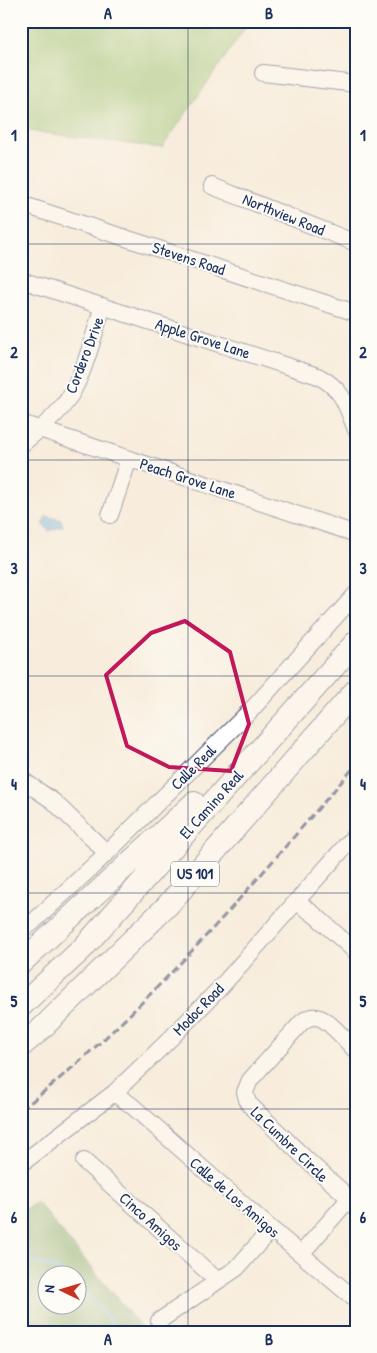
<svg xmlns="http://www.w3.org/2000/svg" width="377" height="1353" font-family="'Patrick Hand',sans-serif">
	<rect width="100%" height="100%" fill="#fdfcf7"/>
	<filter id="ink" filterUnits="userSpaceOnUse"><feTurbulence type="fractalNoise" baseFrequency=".02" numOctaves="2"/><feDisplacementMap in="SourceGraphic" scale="10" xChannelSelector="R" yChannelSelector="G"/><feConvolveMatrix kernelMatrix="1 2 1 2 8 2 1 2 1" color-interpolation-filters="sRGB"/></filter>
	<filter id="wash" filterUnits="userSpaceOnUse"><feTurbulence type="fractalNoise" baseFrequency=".0096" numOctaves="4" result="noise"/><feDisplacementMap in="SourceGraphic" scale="20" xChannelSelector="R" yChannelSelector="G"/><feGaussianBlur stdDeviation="1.12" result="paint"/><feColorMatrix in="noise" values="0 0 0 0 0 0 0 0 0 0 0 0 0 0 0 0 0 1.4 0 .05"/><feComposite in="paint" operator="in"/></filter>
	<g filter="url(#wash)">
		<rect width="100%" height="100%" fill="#f8eddc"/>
		<!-- green -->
		<path fill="#98c674" stroke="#5a7a69" d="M21,21H250L162,148L21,130Z
			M292,21H356V29Z"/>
		<!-- forest -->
		<path fill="#7aab66" stroke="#4a6d62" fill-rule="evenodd" d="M37,1202L145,1332H21V1212ZM48,1276H78V1306H48Z"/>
		<!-- water -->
		<path fill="#6ab3e2" stroke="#4271a0" d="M46,516L61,520L63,526L49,531L43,524Z"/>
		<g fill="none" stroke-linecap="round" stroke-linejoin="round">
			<!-- stream -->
			<path stroke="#6ab3e2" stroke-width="3" d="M21,1257L59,1270L66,1276
				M78,1284L120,1332"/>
		</g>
	</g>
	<g filter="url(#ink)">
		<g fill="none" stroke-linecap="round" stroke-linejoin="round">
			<!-- minor casing -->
			<g stroke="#3c4c71" stroke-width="18">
				<path id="minor" d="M263,73L356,84
					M212,186L356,243
					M21,204L356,313
					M21,280L318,376C344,390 346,405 356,430
					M21,423L356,534
					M21,445C36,432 51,421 63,406C83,382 93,336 103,306
					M110,515L129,459
					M21,779L53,801L107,853
					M296,901L316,916L356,952
					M21,930L32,923L107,853L253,708L356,594
					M356,1051C347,1042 331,1022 320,1018C313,1015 307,1018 302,1022L250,1080L245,1092L248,1103L310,1163L356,1204
					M114,1093L131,1105L271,1229L356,1300
					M84,1161L218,1281
					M21,1164L114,1093L168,1041L219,989L356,834
					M301,1254L349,1199
					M159,1321L237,1268L271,1229"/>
			</g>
			<!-- highway casing -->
			<g stroke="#3c4c71" stroke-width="24">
				<path id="highway" d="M21,963L194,803
					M21,1006L82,949L356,642
					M21,1046L38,1032L167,906L356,690"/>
			</g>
			<!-- minor -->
			<use href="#minor" stroke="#fff" stroke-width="16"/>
			<!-- highway -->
			<use href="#highway" stroke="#fff" stroke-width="22"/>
			<!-- rail -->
			<path stroke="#1b2f5e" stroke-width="3" stroke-dasharray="8 4" stroke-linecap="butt" d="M21,1110C149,1010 250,887 356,765"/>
		</g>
	</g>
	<!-- marked area -->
	<path d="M0 0H377V1353H0ZM185,621L230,652L249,724L231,771L169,767L127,746L106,675L151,633Z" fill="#f8eddc" fill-opacity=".55" fill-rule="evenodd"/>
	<path fill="none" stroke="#c2185b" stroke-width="4" stroke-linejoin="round" d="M185,621L230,652L249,724L231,771L169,767L127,746L106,675L151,633Z"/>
	<!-- grid -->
	<path fill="none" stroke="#1b2f5e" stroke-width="1" stroke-opacity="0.55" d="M188,21V1332M21,244H356M21,460H356M21,676H356M21,893H356M21,1109H356"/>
	<g text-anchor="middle" stroke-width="4" stroke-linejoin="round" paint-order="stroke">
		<!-- shield labels -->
		<rect fill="#fdfcf7" stroke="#5f6c8c" stroke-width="1" x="171" y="861.5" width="48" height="25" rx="4"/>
		<g font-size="15" font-weight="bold" fill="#1b2f5e">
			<text x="195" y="879">US 101</text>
		</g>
		<!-- street labels -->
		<g font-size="16" fill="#1b2f5e" stroke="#fdfcf7">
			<text transform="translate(284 214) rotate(22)" y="6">Northview Road</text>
			<text transform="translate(189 258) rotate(18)" y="6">Stevens Road</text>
			<text transform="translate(203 338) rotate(18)" y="6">Apple Grove Lane</text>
			<text transform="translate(84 355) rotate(-69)" y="6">Cordero Drive</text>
			<text transform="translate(188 478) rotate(18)" y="6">Peach Grove Lane</text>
			<text transform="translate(193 767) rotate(-45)" y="6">Calle Real</text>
			<text transform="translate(211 804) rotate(-48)" y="6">El Camino Real</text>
			<text transform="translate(198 1009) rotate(-46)" y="6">Modoc Road</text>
			<text transform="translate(290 1144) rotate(44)" y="6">La Cumbre Circle</text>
			<text transform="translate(235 1197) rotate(41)" y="6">Calle de Los Amigos</text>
			<text transform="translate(151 1221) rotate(42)" y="6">Cinco Amigos</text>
		</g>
	</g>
	<!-- margin -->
	<rect width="377" height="1353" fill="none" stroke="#fdfcf7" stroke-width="55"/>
	<!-- north arrow -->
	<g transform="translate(62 1290) rotate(275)"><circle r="24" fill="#fdfcf7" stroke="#a3aaba"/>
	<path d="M0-4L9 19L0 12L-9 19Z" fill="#c8321e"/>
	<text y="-8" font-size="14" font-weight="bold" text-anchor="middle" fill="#1b2f5e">N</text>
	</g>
	<rect x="28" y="28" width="322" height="1298" fill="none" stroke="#1b2f5e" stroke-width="2"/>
	<g font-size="16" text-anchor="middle" font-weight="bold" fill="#1b2f5e">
		<text x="108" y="19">A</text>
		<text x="269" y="19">B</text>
		<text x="14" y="141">1</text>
		<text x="363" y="141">1</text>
		<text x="14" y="358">2</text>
		<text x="363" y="358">2</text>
		<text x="14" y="574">3</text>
		<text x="363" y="574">3</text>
		<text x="14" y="790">4</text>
		<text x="363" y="790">4</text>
		<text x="14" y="1007">5</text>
		<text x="363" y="1007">5</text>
		<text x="14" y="1223">6</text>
		<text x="363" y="1223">6</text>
		<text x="108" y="1345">A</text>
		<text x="269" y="1345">B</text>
	</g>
</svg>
